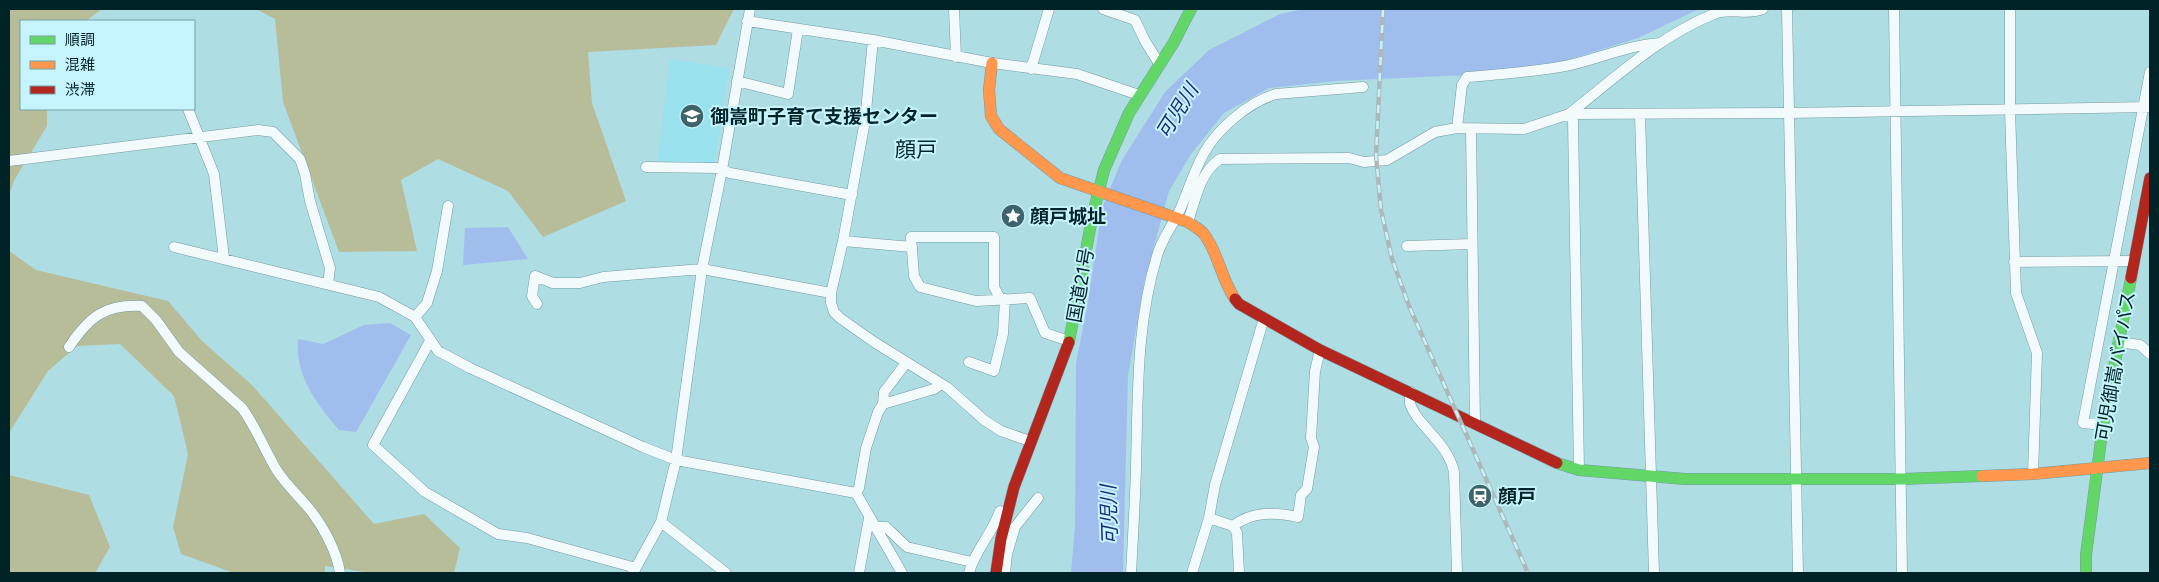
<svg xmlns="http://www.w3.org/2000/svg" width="2159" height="582" font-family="Figtree,'Noto Sans JP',sans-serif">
	<rect width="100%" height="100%" fill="#afdde4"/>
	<!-- built -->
	<path fill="#99e2ee" d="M670,59L729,68L714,167L657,163Z"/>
	<!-- forest -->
	<path fill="#b8bd99" d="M9,9H102L86,21H21V109H47V126L15,179L9,194Z
		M256,9H734L716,45L588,52L592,103L626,201L543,237L508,191L438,159L401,180L417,251L339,252L283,102L275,19Z
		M9,251L36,270L168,301L202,341L252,385L374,524L424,514L460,548L454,573H370L325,566V573H234L181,554L173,527L188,454L174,396L120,344L77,346L48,371L9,433Z
		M9,475L89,495L110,547L95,573H9Z"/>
	<!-- water -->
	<path fill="#a0beed" d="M1304,9H1699L1638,38L1558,63L1468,75L1335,81L1269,88L1224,113L1191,154L1169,191L1144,283L1128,376L1123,573H1071L1075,525L1076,363L1087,308L1102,208L1122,160L1165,92L1209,50L1280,14Z
		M508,227L528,259L463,265L465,228Z
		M390,323L411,335L356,432L339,430C316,403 295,376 298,339L323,344L364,325Z"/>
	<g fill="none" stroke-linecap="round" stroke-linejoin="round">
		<!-- street casing -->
		<g stroke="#759ba1" stroke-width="11">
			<path id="street" d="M954,9L956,57
				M1103,9L1135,20L1145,41L1160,65
				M1787,9L1798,573
				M1894,9L1902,573
				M2010,9V110L2016,293L2037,353L2033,474
				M747,21L873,40L992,63L1077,74L1139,95
				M873,40L865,121L843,241L831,293V303L834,312L840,318L874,342L948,388L984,420L1001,431L1030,441
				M1031,69L1049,9
				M737,81L788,94L798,29
				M188,109L214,174L224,258
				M1569,114L1573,121L1579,470
				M1569,114C1615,78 1659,36 1714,14C1732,7 1745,16 1763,9
				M1640,115L1654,573
				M1457,128L1462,85L1467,77C1501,74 1537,72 1570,65C1600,58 1629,45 1660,43
				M1471,129L1475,424
				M9,161L258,130L273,132L300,159L305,174L310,201L330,268L328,284
				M646,167L717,168L730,173L852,195
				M1188,222C1195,201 1200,172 1220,159L1349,158L1364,162L1387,160L1435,132L1457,128L1524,129L1569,114L1789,113L2150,107
				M843,241L912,247
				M1407,246L1472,244
				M174,247L379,297L415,317L438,351L470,368L643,447L676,460L856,493
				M2014,262L2133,261
				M1001,300L994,287V237H911L914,276L920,287L976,301L1030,298L1045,333L1069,341
				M537,304L532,296L535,276L553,283H580L603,277L702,269L831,293
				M415,317L427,303L437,271L448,206
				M430,341L373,445L425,492L498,534L527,538L636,568
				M2118,342L2140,345L2150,354
				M69,347C89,317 105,304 142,306L156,320L179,352L242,408C256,427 264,449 276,469C286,485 299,496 311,511C324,528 337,552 340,573
				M969,362L994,371L1003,334L1005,299
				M1411,392C1410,395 1410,400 1410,403C1416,425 1448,442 1454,472L1457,573
				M883,404L934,389L941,384
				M2103,425L2083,423L2150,72
				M856,493L859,488L866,448L878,412L883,404L884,392L906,363
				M856,493L902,573
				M1209,518L1233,526L1237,533L1239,573
				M661,522L726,573
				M1233,526C1252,511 1275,512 1298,517L1301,495L1307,489L1314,447L1311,438L1315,371L1320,350
				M877,527H886L907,547L972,562
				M633,573L661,522L676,460L702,269L722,170L750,9
				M859,573L869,518
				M969,573C975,550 992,534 1000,511
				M1005,573L1007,554L1015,527L1038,498
				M1131,573C1133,538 1135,502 1136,467C1138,397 1136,324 1157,256C1162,237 1175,223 1182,205C1189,188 1195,169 1204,153C1218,128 1249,102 1276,94L1363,87
				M1192,573L1209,518L1215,485L1264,318"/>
		</g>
		<!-- fast casing -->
		<g stroke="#759ba1" stroke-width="12">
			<path id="fast" d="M1069,342L1092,218L1104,170L1129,113L1174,42L1191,9
				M1557,463L1579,470L1685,479H1902L1982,476
				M2086,573V555L2103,425L2131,278"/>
		</g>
		<!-- slow casing -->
		<g stroke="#759ba1" stroke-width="12">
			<path id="slow" d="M992,63L989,90L991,116L999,129L1060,178L1188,222C1193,226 1200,229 1204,234C1219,254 1221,279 1235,299
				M1982,476L2033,474L2150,463"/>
		</g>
		<!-- jam casing -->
		<g stroke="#759ba1" stroke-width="12">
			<path id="jam" d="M2131,278L2150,178
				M1235,299L1239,304L1320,350L1557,463
				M996,573L1001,539L1014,487L1069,342"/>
		</g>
		<!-- street -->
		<use href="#street" stroke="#f3fafb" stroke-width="10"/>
		<!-- fast -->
		<use href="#fast" stroke="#63d668" stroke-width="11"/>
		<!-- slow -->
		<use href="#slow" stroke="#ff974d" stroke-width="11"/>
		<!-- jam -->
		<use href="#jam" stroke="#b3261e" stroke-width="11"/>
		<!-- rail casing -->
		<g stroke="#acb8ba" stroke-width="4.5">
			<path id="rail" d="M1383,9L1376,155L1381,210L1392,259L1409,306L1528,573"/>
		</g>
		<!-- rail -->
		<use href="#rail" stroke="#c5f4fc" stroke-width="2.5" stroke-dasharray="8" stroke-linecap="butt"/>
	</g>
	<!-- icons -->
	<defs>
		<g id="school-disc" transform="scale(1.25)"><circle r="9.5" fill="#3d646a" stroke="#c5f4fc"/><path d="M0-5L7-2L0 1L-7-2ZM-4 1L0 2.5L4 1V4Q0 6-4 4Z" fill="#fff"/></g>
		<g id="sight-disc" transform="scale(1.25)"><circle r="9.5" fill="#3d646a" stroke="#c5f4fc"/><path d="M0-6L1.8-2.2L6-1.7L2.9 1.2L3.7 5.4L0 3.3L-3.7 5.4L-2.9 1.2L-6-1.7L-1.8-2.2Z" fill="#fff"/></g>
		<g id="station-disc" transform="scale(1.25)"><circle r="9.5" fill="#3d646a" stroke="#c5f4fc"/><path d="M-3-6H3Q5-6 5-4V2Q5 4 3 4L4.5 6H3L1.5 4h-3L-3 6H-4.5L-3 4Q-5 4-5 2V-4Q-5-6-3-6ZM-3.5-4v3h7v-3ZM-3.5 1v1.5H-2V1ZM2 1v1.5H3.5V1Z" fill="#fff"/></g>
	</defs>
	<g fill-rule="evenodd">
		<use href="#school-disc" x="692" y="116"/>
		<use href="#sight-disc" x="1013" y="216"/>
		<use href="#station-disc" x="1480" y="496"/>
	</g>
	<g text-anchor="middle" stroke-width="4" stroke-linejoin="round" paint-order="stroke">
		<!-- poi labels -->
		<g font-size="19" font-weight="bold" fill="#002328" stroke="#c5f4fc" text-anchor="start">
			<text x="710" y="123">御嵩町子育て支援センター</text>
			<text x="1030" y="223">顔戸城址</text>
			<text x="1498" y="503">顔戸</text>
		</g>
		<!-- street labels -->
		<g font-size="19" fill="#002328" stroke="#c5f4fc">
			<text transform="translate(1080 285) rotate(-80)" y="7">国道21号</text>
			<text transform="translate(2115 366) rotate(-80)" y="7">可児御嵩バイパス</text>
		</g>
		<!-- water labels -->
		<g font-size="20" font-style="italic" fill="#1b2d75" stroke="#c5f4fc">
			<text transform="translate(1177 111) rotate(-58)" y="7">可児川</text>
			<text transform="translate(1109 515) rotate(-92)" y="7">可児川</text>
		</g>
		<!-- quarter labels -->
		<g font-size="21" fill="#002328" stroke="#c5f4fc">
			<text x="916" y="157">顔戸</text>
		</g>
	</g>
	<!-- border -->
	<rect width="2159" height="582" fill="none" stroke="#002328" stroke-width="20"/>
	<!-- legend -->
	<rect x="20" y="20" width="175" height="90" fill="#c5f4fc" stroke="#76a0a7"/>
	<rect x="30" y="36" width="25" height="8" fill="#63d668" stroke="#76a0a7"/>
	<text x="65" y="45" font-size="15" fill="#002328">順調</text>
	<rect x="30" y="61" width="25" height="8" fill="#ff974d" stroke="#76a0a7"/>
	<text x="65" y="70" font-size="15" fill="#002328">混雑</text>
	<rect x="30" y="86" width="25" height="8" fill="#b3261e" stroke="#76a0a7"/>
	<text x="65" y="95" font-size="15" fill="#002328">渋滞</text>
</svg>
